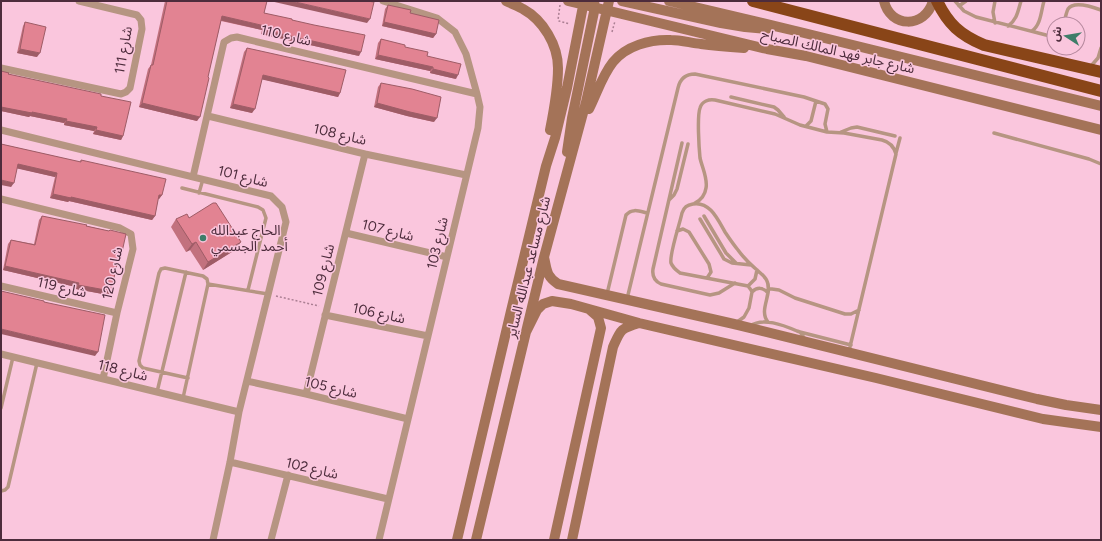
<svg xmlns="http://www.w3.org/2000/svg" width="1102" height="541" font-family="Figtree,'Noto Sans Arabic',sans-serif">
	<rect width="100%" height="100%" fill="#fac6dd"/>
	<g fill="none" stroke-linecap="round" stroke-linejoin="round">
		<!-- path -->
		<path stroke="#ab7f93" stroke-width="1.5" stroke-dasharray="2 2" stroke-linecap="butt" d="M560,5L558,20L559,21L570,24
			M612,32L615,21
			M276,296L319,306"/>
		<!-- lane -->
		<path stroke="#b69582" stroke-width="3.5" d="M955,1L964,11L976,17L1046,35L1054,36
			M995,1L993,12L995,23
			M959,6L966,1
			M1064,24C1065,19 1066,13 1068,9C1074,0 1093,7 1101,10
			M1008,26C1017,20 1018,11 1021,1
			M1032,31C1041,25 1041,11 1044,1
			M1091,66L1098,58L1101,48
			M731,97L774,107L778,110L784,117
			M806,126L811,121L816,101
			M841,132L851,128L857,127L895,136
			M994,133L1089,159L1101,164
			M682,143L653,269C652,276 654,281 661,284L710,295L719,293L735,283
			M896,153L900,138
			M182,188L258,207L263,210L266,218L248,290
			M199,193L203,179
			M669,200L674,195L677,189L688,144
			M695,203C701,200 705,195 706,188C708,179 702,167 700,158C699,148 697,116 700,108C702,101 709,99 715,100L775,114L800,125L827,132L844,133L882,140C890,142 894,147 896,154L849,351
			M704,216L726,253L736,263
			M700,219L724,259L732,263L751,265
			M677,231L683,229L689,232L709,264L711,272L707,278
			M208,284L268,294
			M748,286L755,279L757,270
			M769,289H772L779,290L795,298L845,314H851L859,310
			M752,292C757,287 763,287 768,293
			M607,294L626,215C632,208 639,211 647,213
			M627,299L678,88C680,79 686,74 695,74L804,97L825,104L828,109L825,124L827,132
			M737,322L744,317L749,308L752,292L751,290L748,286L680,273C676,270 673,268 671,263C669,255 680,223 682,213C684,207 687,205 693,204C710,201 718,220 725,232C729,238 733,244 738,250C743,257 750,264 757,270C760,273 765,276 767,281C773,294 758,310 768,322
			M750,326C763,317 783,325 797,331L800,332L805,339
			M800,332L851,345
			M157,392L186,272
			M183,398L208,284L207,279L203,276L165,268L161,269L159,273L139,361L140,365L143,368L188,378
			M1,408L13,357
			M1,491L5,490L8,487L37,363"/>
		<!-- street -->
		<path stroke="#b69582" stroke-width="7" d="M1,68L121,94L126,92L130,88L142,29L141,20L137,15L79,1
			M208,116L365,154L466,175
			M1,130L271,196L282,207L286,222L239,412L230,462L213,540
			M193,177L224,42L231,38L237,37L477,94
			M1,199L120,228L131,234L133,249L117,313L103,379
			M346,233L447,257
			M1,286L117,313
			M325,315L428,336
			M1,354L239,412
			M247,381L306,394L408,419
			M306,394L365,154
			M230,462L388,499
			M271,540L288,475
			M379,540L478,128L480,107L477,94L466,54L455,32L437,18L383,1"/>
		<!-- secondary -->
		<path stroke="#a47358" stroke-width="10" d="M506,1C512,4 518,6 523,9C543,20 558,45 558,68C558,89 554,110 550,130
			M568,1L767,49L806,56L1101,130
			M622,1L721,23L745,27L767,29
			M669,1L800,32L1101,106
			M884,1C890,28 925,29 933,1
			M589,109C597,93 602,76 613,62C626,46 650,39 671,40C681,40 691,43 701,44C715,46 729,47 744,48
			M567,152L572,118L595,7L594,1
			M544,257C547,270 546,276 558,284L734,324L1037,399L1066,405L1101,410
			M526,332L537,310L543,304L552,301L571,304L639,323L876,378L1043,419L1101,427
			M457,540L511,311L546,166L555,138L567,88L584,1
			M476,540L544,257L586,102L609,1
			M554,540L601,328L598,317L590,310
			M572,540L613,347C621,329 620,329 639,323"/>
		<!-- highway -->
		<path stroke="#894518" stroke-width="12" d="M753,1L1101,91
			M937,1C948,24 960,35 984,45L1101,72"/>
	</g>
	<!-- wall -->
	<path fill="#c2717e" d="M165,1H267L264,13L292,20L359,56L261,34L262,30L221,21L197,121L139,107L148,69L151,65Z
		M388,5L410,13L436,34L433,38L382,26L385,9Z
		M25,22L37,57L17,53L23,26Z
		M381,39L427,56L456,79L430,73V71L375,59L378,43Z
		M247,48L340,93L338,97L262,79L252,113L230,108L244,52Z
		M1,71L8,74L101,96L123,136L121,140L93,134L94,131L64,125V123L30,116L29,117L1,111Z
		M381,83L434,122L407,116L374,107L378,87Z
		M1,144L80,162L81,160L162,195L159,199H158L155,216L152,220L69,201L68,202L50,198L55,177L17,168L11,187Z
		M42,216L109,231L110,230L120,261L117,264L111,291L108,295L76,289V287L3,270L8,244L11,240L34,244L39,220Z
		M189,218L235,250L203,270L190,250L186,252L171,227L176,219Z"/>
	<!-- shaded-wall -->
	<path fill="#9e5c66" d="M270,1H291L370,19L367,23Z
		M222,16L265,26L262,30L219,20Z
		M384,22L412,28L409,32L382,26Z
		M411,28L436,34L433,38L409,32Z
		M264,30L361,52L359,56L261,34Z
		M20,49L40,53L37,57L17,53Z
		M378,55L433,67L430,71L375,59Z
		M433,69L458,75L456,79L430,73Z
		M263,75L340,93L338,97L260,79Z
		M142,103L200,117L197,121L139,107Z
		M377,103L437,118L434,122L407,116L374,107Z
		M233,104L255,109L252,113L230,108Z
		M1,107L32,112L67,119L64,123L30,116L29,117L1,111Z
		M66,121L97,127L94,131L64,125Z
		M96,130L123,136L121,140L93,134Z
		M18,164L57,173L55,177L15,168Z
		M1,180L14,183L11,187L1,185Z
		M53,194L71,197L155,216L152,220L69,201L68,202L50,198Z
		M159,195H162L159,199H157Z
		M196,242L190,250L186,252L192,244Z
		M241,242L235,250L203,270L208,262Z
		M5,266L79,283L76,287L3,270Z
		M78,285L111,291L108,295L76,289Z
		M1,329L98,352L95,356L1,334Z"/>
	<!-- building -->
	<path fill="#e28392" stroke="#9e5c66" d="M167,1H267L264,13L292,19V20L314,25L365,35L361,52L264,30L265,26L222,16L208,77L209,78L200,117L142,103L151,65H153Z
		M291,1H367L374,2L370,19Z
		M388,5L411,10L410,13L439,20L436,34L384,22Z
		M25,22L46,27L40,53L20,49Z
		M381,39L405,45V47L428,52L427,56L461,64L458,75L433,69V67L378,55Z
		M247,48L346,70L340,93L263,75L255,109L233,104Z
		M1,71L9,73L8,74L101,94V96L131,102L123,136L96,130L97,127L66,121L67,119L32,112V113L1,107Z
		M381,83L412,89L441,97L437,118L410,112L377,103Z
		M1,144L81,162V160L166,179L162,195H159L155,216L71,197V198L53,194L57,173L18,164L14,183L1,180Z
		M213,203H216L241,242L208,262L196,242L192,244L176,219L187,214L189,218Z
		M42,216L87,225L86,226L109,231L110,230L126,234L120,261L118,260L111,291L78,285L79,283L5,266L11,240L35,245Z
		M1,291L44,301V302L105,315L98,352L1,329Z"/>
	<!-- markers -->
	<circle fill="#3f7d69" stroke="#fac6dd" stroke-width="1.5" cx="203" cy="238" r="4"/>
	<g text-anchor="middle" stroke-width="3" stroke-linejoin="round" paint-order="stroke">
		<!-- street labels -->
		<g font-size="14" fill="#4d2c3c" stroke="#fac6dd">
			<text transform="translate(286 35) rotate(13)" y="5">شارع 110</text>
			<text transform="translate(123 50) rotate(-80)" y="5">شارع 111</text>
			<text transform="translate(838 51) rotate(13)" y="5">شارع جابر فهد المالك الصباح</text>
			<text transform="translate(340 134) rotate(13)" y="5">شارع 108</text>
			<text transform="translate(243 176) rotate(14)" y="5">شارع 101</text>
			<text transform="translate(388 230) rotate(14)" y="5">شارع 107</text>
			<text transform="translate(437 243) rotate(-77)" y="5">شارع 103</text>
			<text transform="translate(528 267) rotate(-76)" y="5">شارع مساعد عبدالله الساير</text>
			<text transform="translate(323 270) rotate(-76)" y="5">شارع 109</text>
			<text transform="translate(112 273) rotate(-78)" y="5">شارع 120</text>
			<text transform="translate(62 287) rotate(13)" y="5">شارع 119</text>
			<text transform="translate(379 313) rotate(12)" y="5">شارع 106</text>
			<text transform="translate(123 370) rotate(14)" y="5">شارع 118</text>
			<text transform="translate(331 387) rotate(13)" y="5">شارع 105</text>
			<text transform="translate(312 468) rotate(13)" y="5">شارع 102</text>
		</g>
		<!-- poi labels -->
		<g font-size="14" fill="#4d2c3c" stroke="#fac6dd" text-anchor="start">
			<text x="211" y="235">الحاج عبدالله<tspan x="211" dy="16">أحمد الجسمي</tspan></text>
		</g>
	</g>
	<!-- border -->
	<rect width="1102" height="541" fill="none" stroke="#4d2c3c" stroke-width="4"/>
	<!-- north arrow -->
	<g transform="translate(1066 36) rotate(282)"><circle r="19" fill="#fac6dd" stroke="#b5889d"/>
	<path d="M0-3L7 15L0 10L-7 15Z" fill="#3f7d69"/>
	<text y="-6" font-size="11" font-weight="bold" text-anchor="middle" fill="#4d2c3c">ش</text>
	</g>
</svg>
